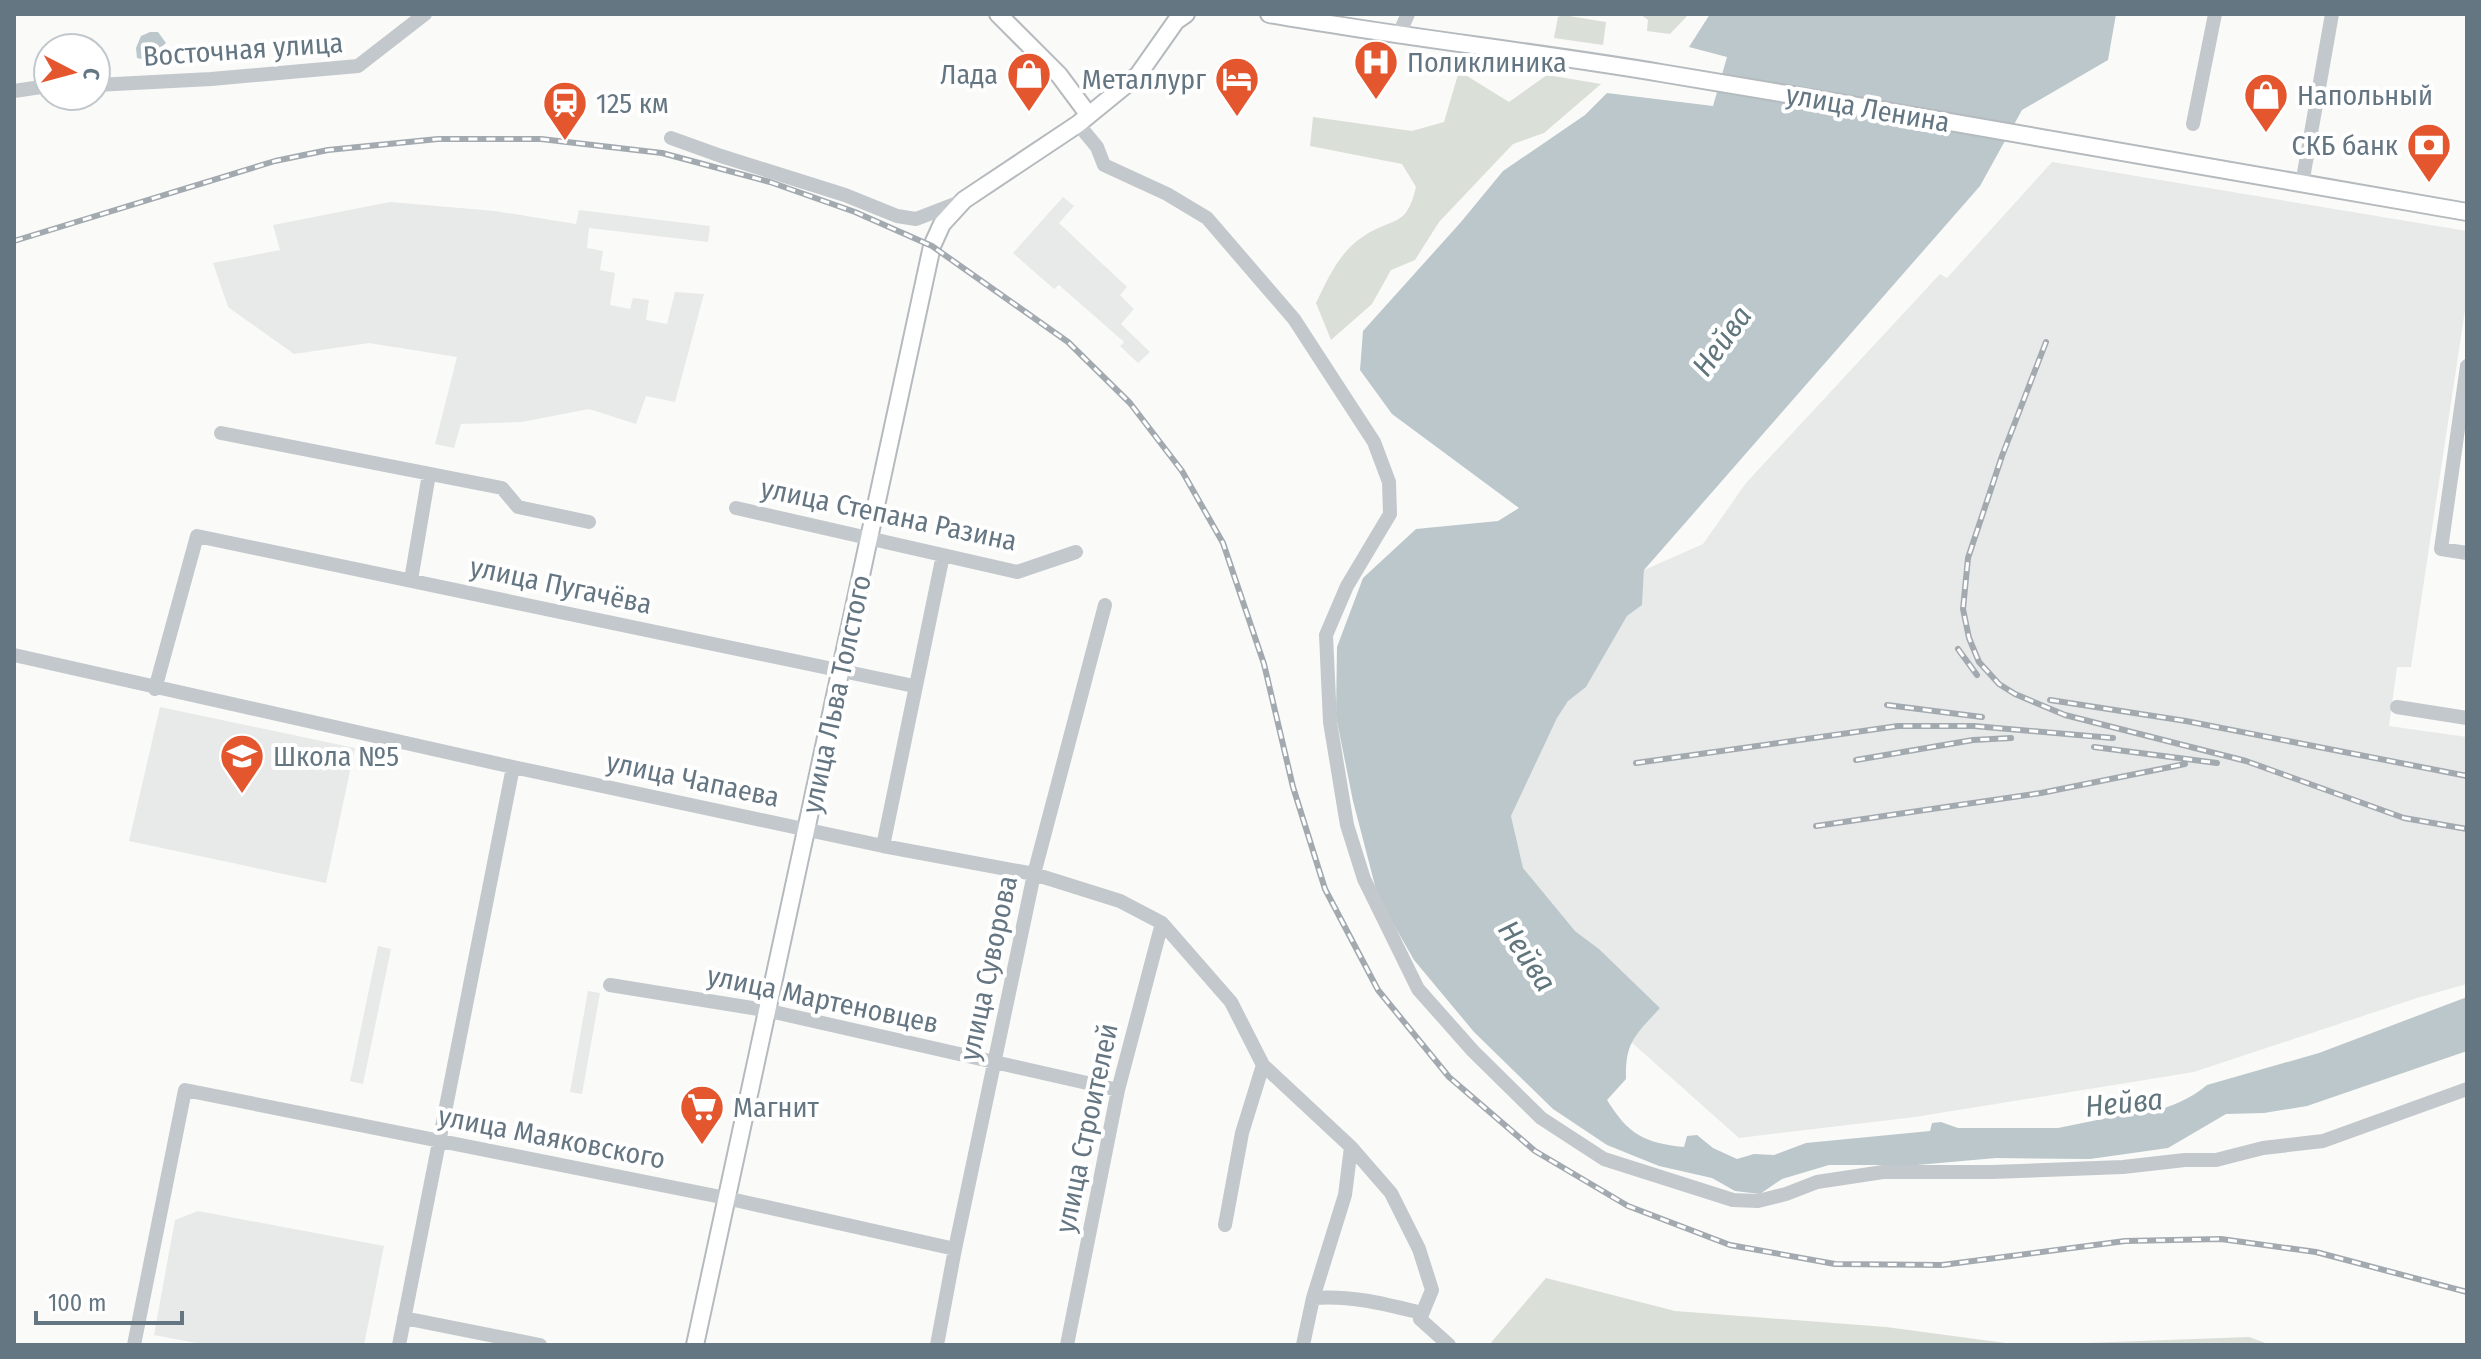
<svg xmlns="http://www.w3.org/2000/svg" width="2481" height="1359" font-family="'Fira Sans Condensed',sans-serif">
	<rect width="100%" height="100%" fill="#fafaf8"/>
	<!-- built -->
	<path fill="#e8e9e9" d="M2052,162L2467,231V297L2411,667H2397L2389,726L2467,737V984L2417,998L2194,1072L1915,1117L1739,1138L1630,1041L1660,1008L1599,949L1575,931L1523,869L1511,816L1557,718L1567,701L1586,687L1627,616L1642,605L1644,570L1703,544L1746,483L1940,274L1947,278Z
		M1063,197L1074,206L1059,223L1127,287L1120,295L1134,309L1121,324L1150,352L1138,363L1120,346L1124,342L1059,285L1054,289L1013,253Z
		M390,202L495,211L576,224L579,210L710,226L708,242L589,228L587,248L603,251L600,270L615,273L610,305L630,309L633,298L649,300L646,320L667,324L675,292L704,294L675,402L646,396L636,424L589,409L522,422L461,424L454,448L435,444L457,357L369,343L294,354L228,307L213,263L280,250L273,225Z
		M160,707L355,748L326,883L129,841Z
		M378,946L391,949L363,1084L350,1081Z
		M588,991L600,993L582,1094L570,1092Z
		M198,1211L384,1246L364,1345H207L154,1335L175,1220Z"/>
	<!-- green -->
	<path fill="#dadfd7" d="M1640,14H1689L1670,34L1647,31L1648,20Z
		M1563,15L1606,22L1603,45L1554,38L1558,17Z
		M1459,71L1509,102L1547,75L1601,84L1544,133L1513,144L1439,222L1415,260L1391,270L1372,304L1331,340L1316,303C1328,278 1340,251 1364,236C1394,216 1406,229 1416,187L1402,164L1310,146L1313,117L1412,131L1444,122Z
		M1546,1278L1675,1311L1886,1327L2020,1345H1489Z
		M2249,1337L2271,1345H2032Z"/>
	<!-- water -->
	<path fill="#bbc7cb" d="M1710,14H2116L2108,60L2022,110L1980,186L1644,570L1642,605L1627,616L1586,687L1568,701L1557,718L1511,816L1523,868L1575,931L1599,949L1660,1008C1636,1035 1625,1041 1626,1079L1607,1100C1628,1134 1644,1143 1684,1147L1687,1136L1697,1135L1713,1148L1737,1159L1754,1154L1774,1155L1806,1143L1930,1131L1932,1123L1941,1122L1958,1128H2058L2112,1117C2123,1110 2137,1114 2149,1112C2169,1108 2192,1098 2207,1085L2319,1053L2467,997V1051L2307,1106L2264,1113L2226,1114L2168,1148L2090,1159L1996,1158L1917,1165H1829L1782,1179L1760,1194L1735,1191L1712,1178L1659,1166L1607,1145L1553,1109L1474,1032L1414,960L1378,897L1353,801L1336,716L1337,647L1363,578L1416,529L1498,521L1519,508L1392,414L1360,370L1363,331L1461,222L1503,171L1585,115L1607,93L1713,106L1727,57L1689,47Z
		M150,32H158L166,43L157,51L155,62L137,58L136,48L141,36Z"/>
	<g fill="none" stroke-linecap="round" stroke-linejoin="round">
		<!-- major casing -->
		<g stroke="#b5babe" stroke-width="20">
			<path id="major" d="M998,14L1059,75L1088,114
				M1269,14C1399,37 1530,51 1661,73C1930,117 2198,166 2467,212
				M695,1345C772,978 855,613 932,246L942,224L964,200L1078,124L1138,75L1176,21L1186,14"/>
		</g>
		<!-- minor -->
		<path stroke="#c3c8cc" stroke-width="14" d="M1398,36L1408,14
			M96,85L211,79L358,66L425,14
			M14,91L48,86
			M1078,124L1097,147L1104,165L1167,194L1207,218L1294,319L1374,442L1389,482L1390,514L1347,586L1326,635L1330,722L1347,825L1364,879L1418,989L1473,1051L1541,1118L1604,1159L1733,1200L1758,1201L1786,1194L1817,1182L1883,1172H1992L2123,1167L2185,1160H2216L2263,1148L2323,1141L2467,1089
			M2193,124L2215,14
			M671,138L721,156L845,195L897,216L916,219L960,202
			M2302,184L2332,14
			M2467,366L2441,549L2467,553
			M221,433L502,488L518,507L589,522
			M736,508L1017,572L1076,552
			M411,580L429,474
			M14,655L513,767L883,846L1034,874L1120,901L1162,923L1231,1002L1263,1065L1351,1147L1391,1193L1419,1249L1432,1290L1420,1319L1449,1345
			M155,689L197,536L914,686
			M2397,707L2467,718
			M883,846L943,555
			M610,985L765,1010L1118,1090
			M1225,1225L1242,1133L1263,1065
			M1313,1298C1351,1295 1385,1304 1422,1313
			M404,1318L540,1345
			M134,1345L185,1090L726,1198L955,1249
			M399,1345L513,767
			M937,1345L955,1249L1034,874L1105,605
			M1067,1345L1118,1090L1162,923
			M1303,1345L1313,1298L1345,1195L1351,1147"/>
		<!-- major -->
		<use href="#major" stroke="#fff" stroke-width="16"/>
		<!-- rail casing -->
		<g stroke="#a2aab0" stroke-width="6">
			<path id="rail" d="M14,241L275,161L328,150L438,139H541L662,153L770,182L855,212L932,246L1068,342L1130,403L1182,471L1223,543L1264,664L1293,787L1325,889L1378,990L1449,1077L1535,1151L1628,1206L1730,1245L1835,1264L1942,1265L2125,1241L2221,1239L2316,1252L2467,1292
				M2046,342L2002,456L1968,558L1963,609L1969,638L1979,662L1999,684L2015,694L2065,715L2246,761L2404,818L2467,829
				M1958,649L1977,675
				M2050,700L2186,721L2467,776
				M1887,705L1982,717
				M2094,747L2217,763
				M1856,760L1973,740L2011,738
				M1636,763L1898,726H1974L2113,738
				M1816,826L2041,793L2185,764"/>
		</g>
		<!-- rail -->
		<use href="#rail" stroke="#fff" stroke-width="3" stroke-dasharray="9" stroke-linecap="butt"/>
	</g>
	<!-- icons -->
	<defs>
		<g id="hospital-pin" transform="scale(2.3)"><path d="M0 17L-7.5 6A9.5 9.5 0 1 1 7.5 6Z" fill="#e4572e" stroke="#fff"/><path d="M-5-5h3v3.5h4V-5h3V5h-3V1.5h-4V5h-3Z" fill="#fff"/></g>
		<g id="shop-pin" transform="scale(2.3)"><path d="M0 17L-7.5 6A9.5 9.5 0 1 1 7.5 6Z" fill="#e4572e" stroke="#fff"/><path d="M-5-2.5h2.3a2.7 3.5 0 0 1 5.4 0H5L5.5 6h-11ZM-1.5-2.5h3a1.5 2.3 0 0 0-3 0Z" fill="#fff"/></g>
		<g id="hotel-pin" transform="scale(2.3)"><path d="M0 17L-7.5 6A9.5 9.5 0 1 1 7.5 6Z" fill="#e4572e" stroke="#fff"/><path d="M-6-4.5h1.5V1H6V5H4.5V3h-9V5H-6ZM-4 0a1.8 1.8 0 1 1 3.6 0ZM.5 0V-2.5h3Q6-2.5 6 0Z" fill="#fff"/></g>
		<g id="station-pin" transform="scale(2.3)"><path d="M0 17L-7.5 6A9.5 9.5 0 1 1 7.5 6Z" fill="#e4572e" stroke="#fff"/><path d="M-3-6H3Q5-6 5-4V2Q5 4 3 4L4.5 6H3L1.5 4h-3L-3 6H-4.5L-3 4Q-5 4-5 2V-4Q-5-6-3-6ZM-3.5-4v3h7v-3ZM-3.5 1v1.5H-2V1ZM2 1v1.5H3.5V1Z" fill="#fff"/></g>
		<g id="bank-pin" transform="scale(2.3)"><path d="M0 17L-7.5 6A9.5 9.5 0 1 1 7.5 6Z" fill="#e4572e" stroke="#fff"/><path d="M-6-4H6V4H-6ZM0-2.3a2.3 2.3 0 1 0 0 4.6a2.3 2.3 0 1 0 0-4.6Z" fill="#fff"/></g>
		<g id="school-pin" transform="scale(2.3)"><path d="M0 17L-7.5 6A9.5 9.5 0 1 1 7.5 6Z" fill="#e4572e" stroke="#fff"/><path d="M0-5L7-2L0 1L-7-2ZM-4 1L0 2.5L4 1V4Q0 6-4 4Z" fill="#fff"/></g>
		<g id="supermarket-pin" transform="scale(2.3)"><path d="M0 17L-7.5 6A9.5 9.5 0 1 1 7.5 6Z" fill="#e4572e" stroke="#fff"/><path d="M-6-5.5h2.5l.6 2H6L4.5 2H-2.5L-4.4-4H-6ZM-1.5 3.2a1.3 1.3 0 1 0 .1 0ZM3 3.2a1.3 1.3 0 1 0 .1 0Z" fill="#fff"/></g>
	</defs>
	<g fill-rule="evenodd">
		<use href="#hospital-pin" x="1376" y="62"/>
		<use href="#shop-pin" x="1029" y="74"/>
		<use href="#hotel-pin" x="1237" y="79"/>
		<use href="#shop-pin" x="2266" y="95"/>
		<use href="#station-pin" x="565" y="103"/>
		<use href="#bank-pin" x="2429" y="145"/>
		<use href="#school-pin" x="242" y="756"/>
		<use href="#supermarket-pin" x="702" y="1107"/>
	</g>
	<g text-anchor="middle" stroke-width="8" stroke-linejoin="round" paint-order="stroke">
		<!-- street labels -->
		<g font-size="28" fill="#657683" stroke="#fff">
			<text transform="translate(243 49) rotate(-4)" y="10">Восточная улица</text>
			<text transform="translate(1868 108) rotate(10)" y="10">улица Ленина</text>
			<text transform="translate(889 514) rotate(12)" y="10">улица Степана Разина</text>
			<text transform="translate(561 585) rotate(12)" y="10">улица Пугачёва</text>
			<text transform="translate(836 694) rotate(-78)" y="10">улица Льва Толстого</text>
			<text transform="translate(693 779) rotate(12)" y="10">улица Чапаева</text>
			<text transform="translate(988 968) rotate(-78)" y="10">улица Суворова</text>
			<text transform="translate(823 999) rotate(12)" y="10">улица Мартеновцев</text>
			<text transform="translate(1086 1128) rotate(-78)" y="10">улица Строителей</text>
			<text transform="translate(552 1137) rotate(11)" y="10">улица Маяковского</text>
		</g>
		<!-- poi labels -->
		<g font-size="28" fill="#657683" stroke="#fff" text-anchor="start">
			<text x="1407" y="72">Поликлиника</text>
			<text x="998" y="84" text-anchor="end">Лада</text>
			<text x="1206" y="89" text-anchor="end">Металлург</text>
			<text x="2297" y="105">Напольный</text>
			<text x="596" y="113">125 км</text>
			<text x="2398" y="155" text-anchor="end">СКБ банк</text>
			<text x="273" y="766">Школа №5</text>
			<text x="733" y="1117">Магнит</text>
		</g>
		<!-- water labels -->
		<g font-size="30" font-style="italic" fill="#60757c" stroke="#fff">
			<text transform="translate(1722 341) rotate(-54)" y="10">Нейва</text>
			<text transform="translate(1527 956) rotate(56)" y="10">Нейва</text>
			<text transform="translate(2124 1103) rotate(-6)" y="10">Нейва</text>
		</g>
	</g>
	<!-- border -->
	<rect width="2481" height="1359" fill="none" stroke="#657683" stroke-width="32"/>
	<!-- north arrow -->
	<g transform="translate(72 72) rotate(96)"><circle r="38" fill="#ffffff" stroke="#c1c8cd" stroke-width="2"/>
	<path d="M0-6L14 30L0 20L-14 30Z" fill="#e4572e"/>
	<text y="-12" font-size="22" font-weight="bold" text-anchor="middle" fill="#657683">С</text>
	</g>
	<!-- scale -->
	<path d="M36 1311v12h146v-12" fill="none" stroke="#657683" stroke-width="4"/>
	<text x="48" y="1311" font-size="24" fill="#657683" stroke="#ffffff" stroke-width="6" paint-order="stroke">100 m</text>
</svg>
